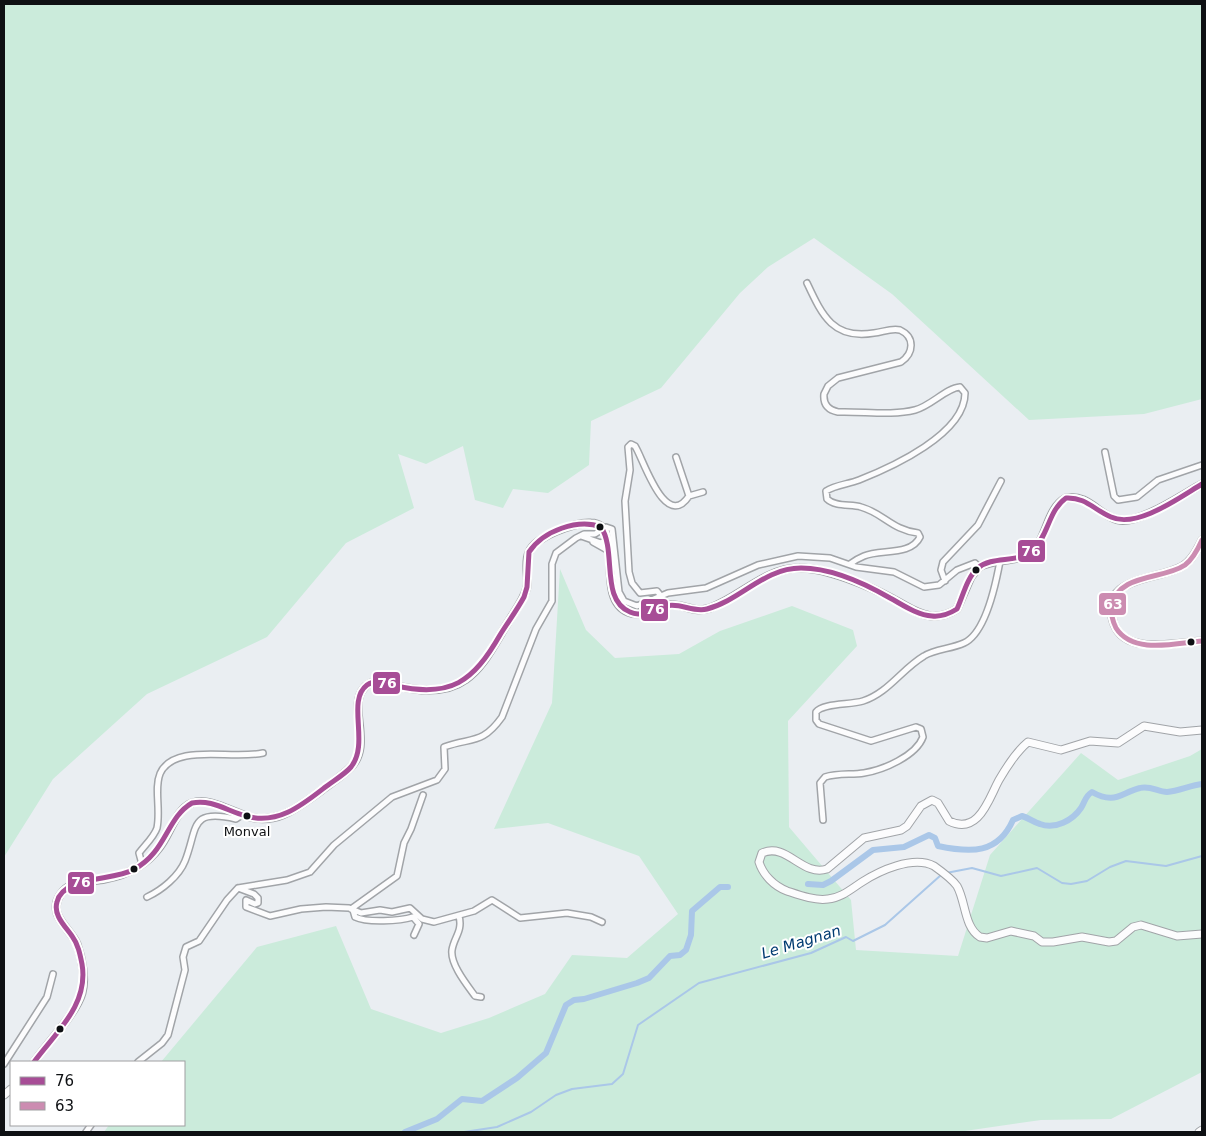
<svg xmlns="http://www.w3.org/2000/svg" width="1206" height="1136" font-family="'DejaVu Sans',sans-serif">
	<rect width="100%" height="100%" fill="#eaeef2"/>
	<!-- green -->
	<path fill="#cbebdb" d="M4,4H1202V399L1144,414L1029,420L892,294L814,238L768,267L740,293L661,388L591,421L589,465L548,493L513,489L503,508L475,500L463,446L426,464L398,454L414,508L346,543L267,637L147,694L53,779L4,857Z
		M560,569L586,630L615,658L679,654L720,631L792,606L853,630L857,646L788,721L789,827L851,900L856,950L958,956L990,855L1081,753L1118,780L1190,756L1202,749V1072L1111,1119L1041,1120L958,1132H104L109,1125H184V1062H161L257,947L336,926L371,1009L441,1033L489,1018L545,994L572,955L627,958L678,914L639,856L548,823L494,829L552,703Z"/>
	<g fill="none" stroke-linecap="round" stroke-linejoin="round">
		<!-- stream -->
		<path stroke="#aac7e8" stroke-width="2" d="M946,873L972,868L1001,876L1037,868L1062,883L1071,884L1087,881L1110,867L1126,861L1166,866L1202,856
			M464,1132L497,1127L531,1112L556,1095L572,1089L612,1084L623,1074L638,1025L699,983L811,953L846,937L853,941L885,925L941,875"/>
		<!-- canal -->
		<path stroke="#aac7e8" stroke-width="6" d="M808,884L823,885L831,881L873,850L904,847L929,835L935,838L938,846C971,853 998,854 1013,820L1022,816C1029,818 1033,822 1040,824C1055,830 1073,820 1081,808C1085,802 1085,796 1092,792C1115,805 1120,793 1140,788C1150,785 1158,792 1167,792C1179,791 1191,785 1202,784
			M405,1132L437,1119L462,1099L482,1101L517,1078L546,1053L566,1005L574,1000L584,999L637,983L649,978L670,956L680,955L686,950L691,935L692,911L720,887H728"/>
		<!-- street casing -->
		<g stroke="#a1a4a8" stroke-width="8">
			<path id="street" d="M807,283C822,315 833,340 874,333C883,332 891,328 900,330C915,337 914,353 901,362L838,378L828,386L824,394C823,404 828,410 838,412C863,411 891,416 915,410C931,406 946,388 960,387L965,393C965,434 892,467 859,480C849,484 835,485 826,491L827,499C835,507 851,504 861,507C883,513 892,530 918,533L920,537C911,556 881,549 864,556C859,558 854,561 850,564
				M1105,452L1114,496L1118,500L1137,497L1158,480L1202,465
				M689,496L703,492
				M581,536L601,543L608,540
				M593,542L609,551
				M945,581L941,570L943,562L978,525L1001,481
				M661,596L657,591L640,593L632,583L629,572L625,501L630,470L628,447L631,444L635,446C643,458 665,532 689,496L676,457
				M823,820L820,783L825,777C838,773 852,775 864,773C883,770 916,756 923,737L921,729L916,727L871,741L819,724L816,720V712C823,703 850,705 863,701C888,693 902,669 924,656C935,649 951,649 964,643C986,633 996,583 1000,561
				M142,864L139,853C145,845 154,837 157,828C163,799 143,765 186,756C211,751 238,758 263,753
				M238,888L254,894L258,898V903L255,904L246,900V907L270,916L301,909L326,907L349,908L361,913L380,910L392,912L410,908L422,919L434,922L474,911L492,900L520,918L567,913L591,917L602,922
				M147,897C162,890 179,876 185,861C198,828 189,808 236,819L242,815
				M351,909L397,876L404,843L411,829L423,795
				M353,910L355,917C367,923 400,921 413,917L419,924L414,935
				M459,916C463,931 454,937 452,950C450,964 467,985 475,996L481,997
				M138,1062L162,1043L168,1035L185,970L183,957L186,947L199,941L227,900L238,888L287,880L310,872L334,845L392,797L437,780L445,769L444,747C472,737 482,745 502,717L536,629L552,601V564L556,553L576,538L584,534H595L606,527L612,529L619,592L624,601L637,606L668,593L706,588L758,565L798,556L830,558L856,567L894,572L924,587L939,585L957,570L975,563L979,567
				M4,1064L47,997L53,974
				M86,1132L91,1125"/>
		</g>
		<!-- secondary casing -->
		<g stroke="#a1a4a8" stroke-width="9">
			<path id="secondary" d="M1202,540C1197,550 1191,562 1181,567C1154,581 1097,577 1114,624C1126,656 1177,642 1202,641
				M1202,730L1180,732L1144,726L1118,743L1090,741L1061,750L1028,742C1017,751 1006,768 999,780C989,798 979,836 949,821L938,803L932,800L921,806L907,826L901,830L864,838L827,869C802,877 787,842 762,853L759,862C763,875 774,886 787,891C799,895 815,901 828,899C841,898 851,889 862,882C879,871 913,855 934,866C941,871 952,879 957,886C966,902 964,927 980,937L987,938L1011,931L1034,936L1042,942H1053L1082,937L1109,942L1116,941L1133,927L1141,925L1177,936L1202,934
				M34,1062C46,1045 77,1012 82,993C86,979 82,958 77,944C70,928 47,915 60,895C70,879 90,882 105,879C117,877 128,873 138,867C146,862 153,856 159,848C170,835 175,810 192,803C209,797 230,811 246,816C277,826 298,807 322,790C331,783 342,776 350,768C374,745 347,707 364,688C367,684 372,682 376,681C383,681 390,685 397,686C419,691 446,694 465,680C484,667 495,643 507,624C514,612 524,600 527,587C529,575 524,563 529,552C536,536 575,522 591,523C627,524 593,598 628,612C642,618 655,608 668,605C683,603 695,614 710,608C740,597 765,568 799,568C824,567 870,586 893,599C905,605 916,614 931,616C941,617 949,614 957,609L971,577L979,567C995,558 1017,563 1032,551C1048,537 1046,509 1066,498C1089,494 1098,515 1118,520C1139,525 1183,494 1202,484
				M4,1095L11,1089
				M1199,1132L1202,1130"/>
		</g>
		<!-- street -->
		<use href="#street" stroke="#fcfcfd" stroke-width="5"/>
		<!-- secondary -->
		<use href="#secondary" stroke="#fcfcfd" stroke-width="7"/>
		<!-- bus-1 casing -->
		<g stroke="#fff" stroke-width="9">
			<path id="bus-1" d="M34,1062C56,1032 89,1005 82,964C80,954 78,944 72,936C65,926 53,915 57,902C63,876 112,881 133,870C167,852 166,818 192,803C212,799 227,811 246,816C277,825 301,806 324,788C333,781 344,775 351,767C370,743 346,701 367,685C377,678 386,684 396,686C451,698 473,682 500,635C508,622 517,610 524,597L527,587L529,552C543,531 578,518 601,527C617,551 600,600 630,612C642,618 654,608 666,606C680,602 693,613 707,609C741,600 764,568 801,568C831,568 864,583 890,598C903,605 917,615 932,616C941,617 949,614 957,609C963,596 967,577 978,568C993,555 1018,564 1033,550C1049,535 1048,511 1066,498C1086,497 1094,510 1111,517C1137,529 1180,497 1202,484"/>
		</g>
		<!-- bus-2 casing -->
		<g stroke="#fff" stroke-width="9">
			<path id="bus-2" d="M1202,540C1198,549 1193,559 1185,565C1163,580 1118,573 1112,606C1110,612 1113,622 1116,628C1133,655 1176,643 1202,641"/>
		</g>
		<!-- bus-1 -->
		<use href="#bus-1" stroke="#a74d96" stroke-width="5"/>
		<!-- bus-2 -->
		<use href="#bus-2" stroke="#cc8cb1" stroke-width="5"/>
	</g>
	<!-- markers -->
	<g fill="#0e1013" stroke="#fff" stroke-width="2">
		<circle cx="600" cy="527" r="4.5"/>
		<circle cx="976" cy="570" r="4.5"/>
		<circle cx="1191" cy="642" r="4.5"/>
		<circle cx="247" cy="816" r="4.5"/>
		<circle cx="134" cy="869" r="4.5"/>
		<circle cx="60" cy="1029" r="4.5"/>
	</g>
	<g text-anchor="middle" stroke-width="4" stroke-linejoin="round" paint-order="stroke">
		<!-- bus labels -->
		<g font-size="13" fill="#0e1013" stroke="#fff">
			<text x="247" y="836">Monval</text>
		</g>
		<!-- water labels -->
		<g font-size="15" font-style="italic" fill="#003b71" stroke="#fff">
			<text transform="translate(801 942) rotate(-17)" y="5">Le Magnan</text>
		</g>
	</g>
	<g stroke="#fff" stroke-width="2">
		<rect x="1017" y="539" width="29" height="24" rx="5" fill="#a74d96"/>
		<rect x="1098" y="592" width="29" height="24" rx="5" fill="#cc8cb1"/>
		<rect x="640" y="598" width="29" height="24" rx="5" fill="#a74d96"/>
		<rect x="372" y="671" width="29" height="24" rx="5" fill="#a74d96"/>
		<rect x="67" y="871" width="28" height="24" rx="5" fill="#a74d96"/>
	</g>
	<g font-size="14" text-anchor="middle" font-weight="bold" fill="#fff">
		<text x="1031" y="556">76</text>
		<text x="1113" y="609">63</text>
		<text x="655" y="614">76</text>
		<text x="387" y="688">76</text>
		<text x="81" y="887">76</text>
	</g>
	<!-- border -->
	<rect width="1206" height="1136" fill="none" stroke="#0e1013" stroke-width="10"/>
	<!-- legend -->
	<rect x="10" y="1061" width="175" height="65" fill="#ffffff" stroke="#9f9fa1"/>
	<rect x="20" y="1077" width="25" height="8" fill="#a74d96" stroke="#9f9fa1"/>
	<text x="55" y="1086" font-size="15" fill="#0e1013">76</text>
	<rect x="20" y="1102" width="25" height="8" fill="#cc8cb1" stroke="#9f9fa1"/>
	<text x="55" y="1111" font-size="15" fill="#0e1013">63</text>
</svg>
